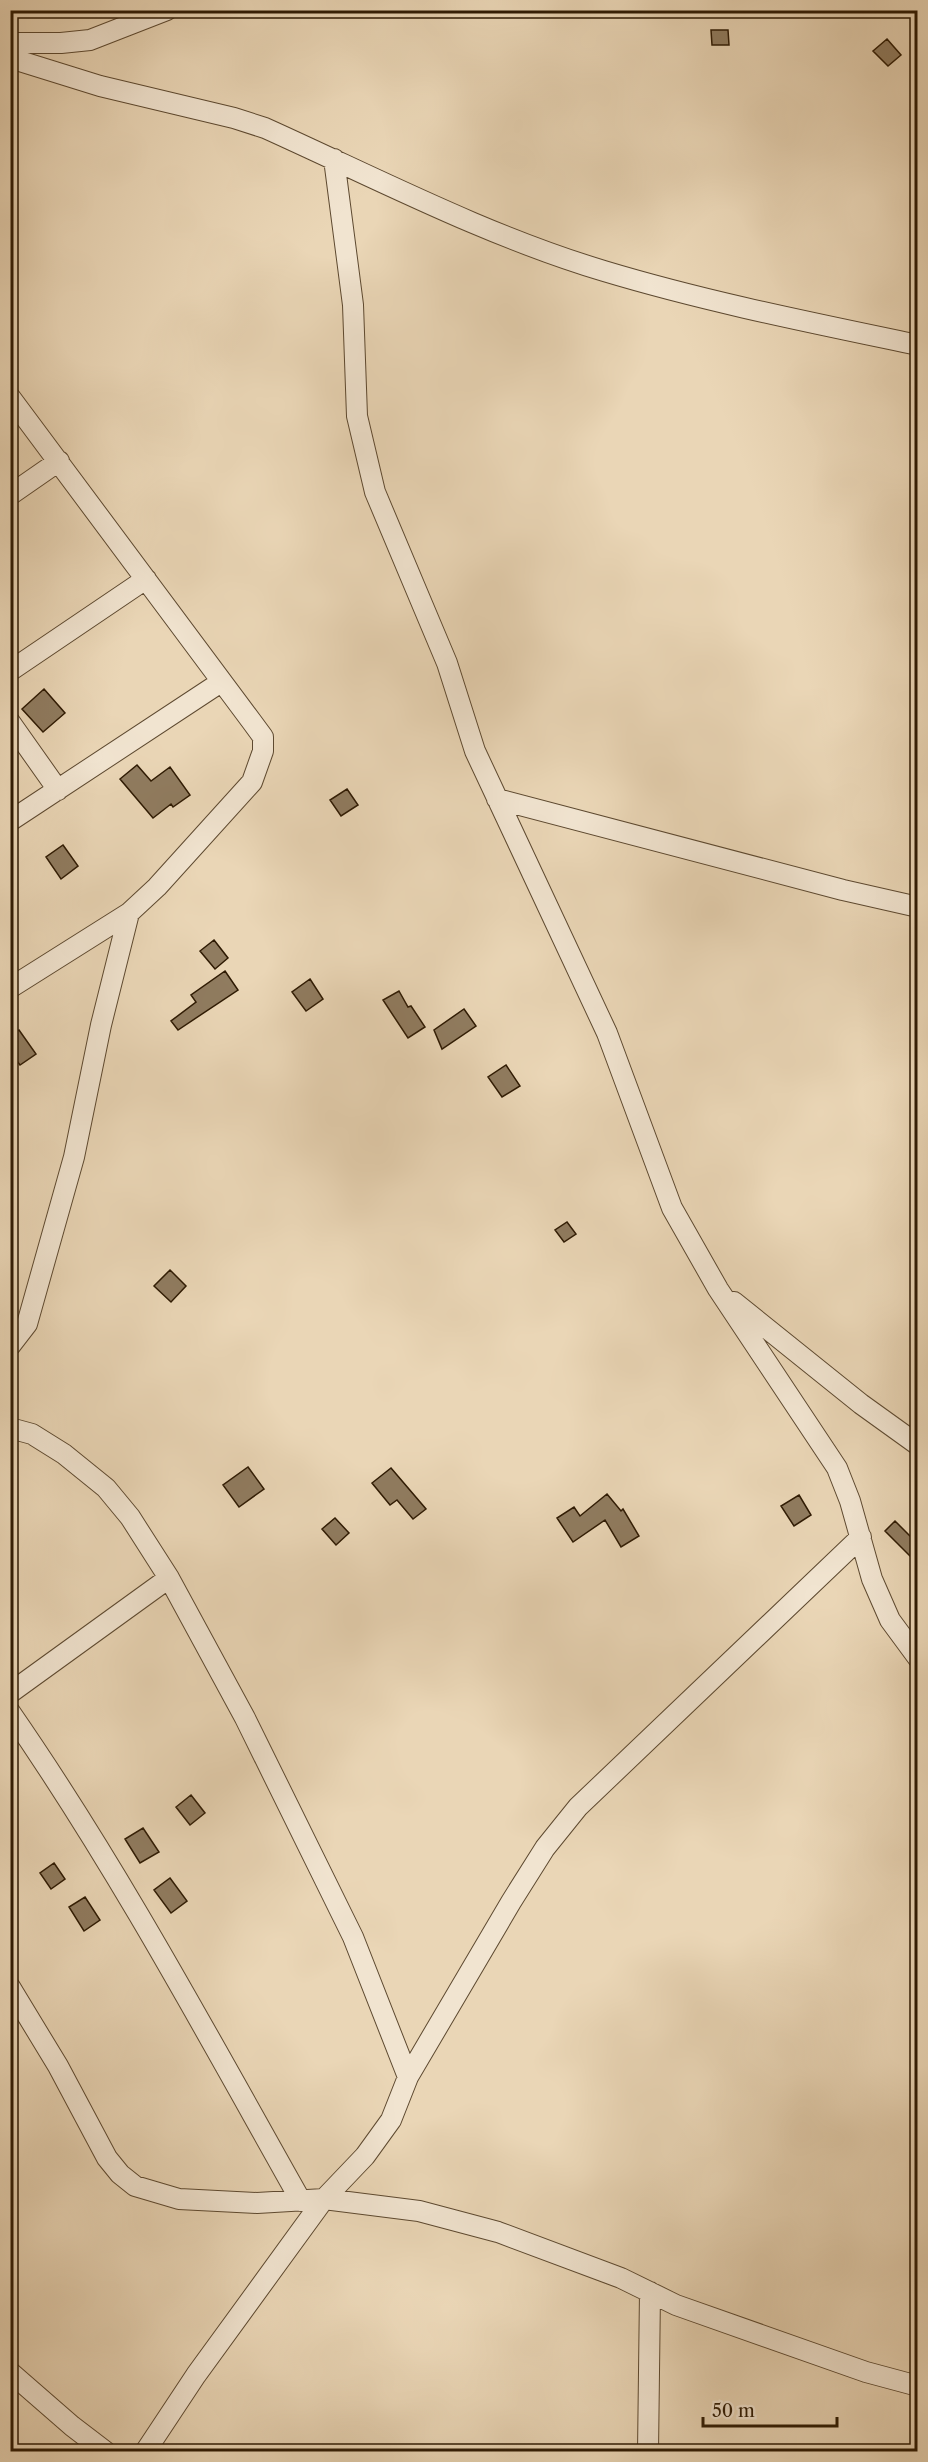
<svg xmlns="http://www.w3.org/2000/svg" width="928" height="2462" font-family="'Libre Caslon Text',serif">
	<rect width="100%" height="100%" fill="#ead6b6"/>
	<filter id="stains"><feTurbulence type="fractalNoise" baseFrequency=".00333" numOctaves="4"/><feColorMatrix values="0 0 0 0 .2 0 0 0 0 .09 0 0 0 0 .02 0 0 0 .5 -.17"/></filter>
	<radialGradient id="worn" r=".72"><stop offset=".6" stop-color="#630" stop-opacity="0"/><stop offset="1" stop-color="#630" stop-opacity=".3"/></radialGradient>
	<!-- building -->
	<path fill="#907c60" stroke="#2e1a03" stroke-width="1.5" d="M711,30H728L729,45H712Z
		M887,39L901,55L888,66L873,51Z
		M44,689L65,713L43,732L22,709Z
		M137,765L151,781L170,767L190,795L173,807L171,804L153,818L120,779Z
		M347,789L358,805L341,816L330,800Z
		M63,845L78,866L61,879L46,857Z
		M214,940L228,958L215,969L200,951Z
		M225,971L238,990L178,1030L171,1021L196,1002L191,995Z
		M310,979L323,999L306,1011L292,992Z
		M399,991L408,1007L411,1006L425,1027L408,1038L383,1000Z
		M464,1009L476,1026L442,1049L434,1030Z
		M19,1030L36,1054L20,1065L10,1052V1036Z
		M506,1065L520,1086L502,1097L488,1077Z
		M567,1222L576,1234L564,1242L555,1230Z
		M170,1270L186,1286L171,1302L154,1286Z
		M248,1467L264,1489L239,1507L223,1485Z
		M391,1468L426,1509L413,1519L397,1500L390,1505L372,1483Z
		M607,1494L621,1511L623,1509L639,1536L621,1547L605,1520L573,1542L557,1518L574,1507L580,1516Z
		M799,1495L811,1515L794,1526L781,1506Z
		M335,1518L349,1533L336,1545L322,1529Z
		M895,1521L918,1544V1564L885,1531Z
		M191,1795L205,1813L190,1825L176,1807Z
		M143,1828L159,1852L140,1863L125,1839Z
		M54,1863L65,1879L51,1889L40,1873Z
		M170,1878L187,1901L171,1913L154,1890Z
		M85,1897L100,1920L84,1931L69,1907Z"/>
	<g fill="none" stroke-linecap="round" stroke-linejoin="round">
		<!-- minor casing -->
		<g stroke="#5d4930" stroke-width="22">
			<path id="minor" d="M10,43H61L90,40L167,10
				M10,58L100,86L234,118L265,128C376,178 487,236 604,271C707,302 813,323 918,345
				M334,159L353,305L357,416L375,492L447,663L475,751L607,1033L672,1208L718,1289L837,1468L850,1501L872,1579L890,1620L918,1658
				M10,397L252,722L263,737V751L252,782L157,887L129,913L10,988
				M10,495L59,461
				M10,671L146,579
				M10,722L58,790
				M497,799L843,890L918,907
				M10,821L221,682
				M734,1302L861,1404L918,1445
				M10,1346L27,1324L74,1157L101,1025L129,913
				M10,1428L32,1434L64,1454L106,1488L130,1517L169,1578L245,1718L353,1937L408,2077
				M10,1693L169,1578
				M10,1712C118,1868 208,2036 301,2201
				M10,1987L58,2066L107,2158L120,2174L135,2186L179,2199L257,2203L324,2199L419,2211L498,2232L621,2278L676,2305L866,2372L918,2386
				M10,2372L72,2426L106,2452
				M145,2452L196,2375L324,2199L365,2156L391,2120L408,2077L511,1902L545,1848L578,1807L861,1537
				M648,2452L650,2292"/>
		</g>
		<!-- minor -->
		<use href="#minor" stroke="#f1e4d0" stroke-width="20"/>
	</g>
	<!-- margin -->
	<rect width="928" height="2462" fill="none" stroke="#ead6b6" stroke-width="36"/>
	<rect x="12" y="12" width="904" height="2438" fill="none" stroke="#2e1a03" stroke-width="3"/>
	<rect x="18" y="18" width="892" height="2426" fill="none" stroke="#2e1a03" stroke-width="1.5"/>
	<!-- scale -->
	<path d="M703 2417v9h134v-9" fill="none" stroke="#2e1a03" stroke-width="3"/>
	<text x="712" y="2417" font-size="18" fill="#2e1a03" stroke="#f1e4d0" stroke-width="4.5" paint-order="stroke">50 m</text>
	<rect width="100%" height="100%" filter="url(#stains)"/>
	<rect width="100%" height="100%" fill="url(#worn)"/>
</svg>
